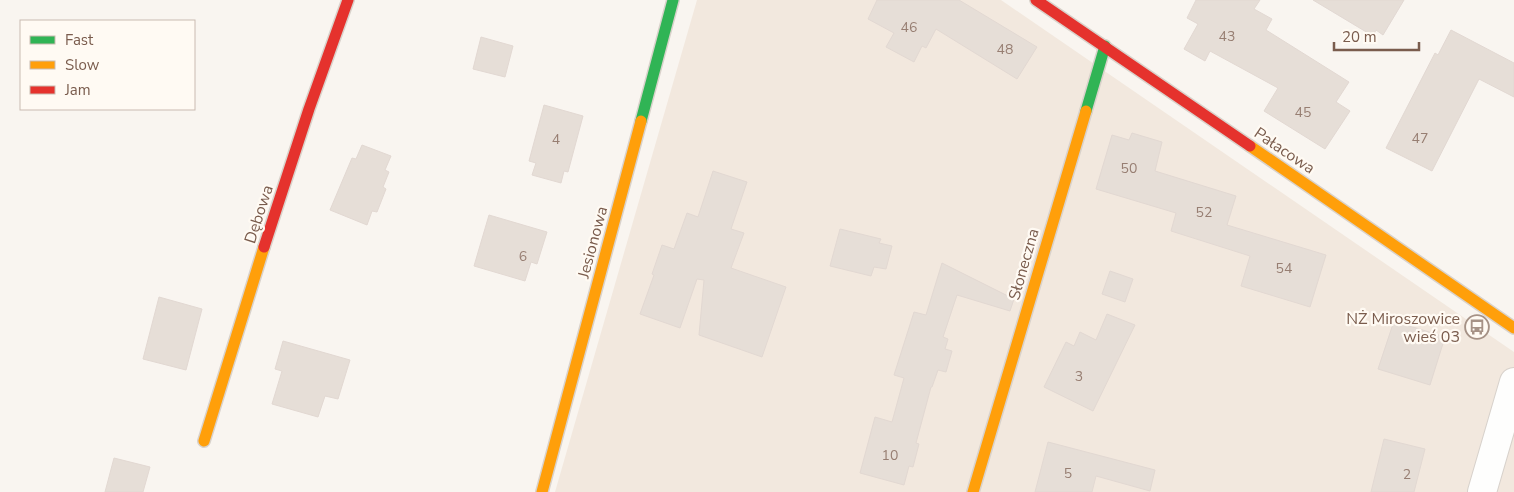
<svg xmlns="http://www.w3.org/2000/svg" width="1514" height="492" font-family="'Nunito Sans',sans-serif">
	<rect width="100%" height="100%" fill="#f9f5f0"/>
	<!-- residential -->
	<path fill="#f2e8de" d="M697,0H1001L1514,352V492H555Z"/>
	<!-- building -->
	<path fill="#e6ded7" stroke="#e2d8d2" d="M877,0H959L1037,47L1017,79L936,29L926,48L922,46L914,62L886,47L894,33L868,19Z
		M1196,0H1260L1254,9L1272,19L1266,30L1349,82L1336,102L1350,111L1325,149L1264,111L1278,88L1210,51L1205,61L1184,49L1198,24L1187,18Z
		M1313,0H1404L1383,35L1376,30L1373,36Z
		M1451,30L1514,63V97L1479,79L1432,171L1386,148L1435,53L1438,55Z
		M481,37L513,46L505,77L473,69Z
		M544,105L583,116L568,172L564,171L561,183L532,175L536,163L529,161Z
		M1132,133L1162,142L1155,171L1236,196L1227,225L1326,255L1310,307L1241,286L1250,256L1171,231L1176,213L1096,189L1112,135L1129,140Z
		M362,145L391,156L385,170L389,172L383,187L386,189L377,212L372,211L367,225L330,210L352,158L356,159Z
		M713,171L747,182L731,229L744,233L731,268L786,287L762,357L699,335L704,280L697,279L680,328L640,314L654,275L652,274L662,245L674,249L687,213L698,217Z
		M489,215L547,232L537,264L531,262L525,281L474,266Z
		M840,229L881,239L879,243L892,246L886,269L874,267L871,276L830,266Z
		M942,263L1014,299L1010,311L957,295L943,337L948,339L945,349L952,351L946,372L938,370L932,387H931L916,443L919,444L913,467L909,466L904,485L860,473L875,417L892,422L904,378L894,375L914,312L926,315Z
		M1110,271L1133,279L1125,302L1102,294Z
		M159,297L202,309L186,370L143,359Z
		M1107,314L1135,325L1093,411L1044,387L1066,342L1074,346L1080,332L1096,340Z
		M1394,321L1445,337L1430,385L1378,369Z
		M283,341L350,360L338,399L325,396L318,417L272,404L282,371L275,369Z
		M1384,439L1425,449L1414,492H1371Z
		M1048,442L1155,470L1150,491L1096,476L1092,492H1035Z
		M114,458L150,467L143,492H105Z"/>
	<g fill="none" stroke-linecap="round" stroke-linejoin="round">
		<!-- street casing -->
		<g stroke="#d7d1cb" stroke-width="30">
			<path id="street" d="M1482,492L1514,382"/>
		</g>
		<!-- fast casing -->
		<g stroke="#d9d2cb" stroke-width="14">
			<path id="fast" d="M1086,111L1105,46
				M641,121L673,0"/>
		</g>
		<!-- slow casing -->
		<g stroke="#d9d2cb" stroke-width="14">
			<path id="slow" d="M1250,146L1514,328
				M204,441L264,247
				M542,492L641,121
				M973,492L1086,111"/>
		</g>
		<!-- jam casing -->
		<g stroke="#d9d2cb" stroke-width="14">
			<path id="jam" d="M1036,0L1250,146
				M264,247L309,109L348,0"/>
		</g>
		<!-- street -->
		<use href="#street" stroke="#fefefd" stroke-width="28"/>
		<!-- fast -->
		<use href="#fast" stroke="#30b455" stroke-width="11"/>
		<!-- slow -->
		<use href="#slow" stroke="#ff9f0a" stroke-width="11"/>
		<!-- jam -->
		<use href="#jam" stroke="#e5322d" stroke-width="11"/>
	</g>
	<!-- icons -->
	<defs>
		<g id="bus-ring" transform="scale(1.25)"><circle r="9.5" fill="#fffaf3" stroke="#a69286" stroke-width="1.5"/><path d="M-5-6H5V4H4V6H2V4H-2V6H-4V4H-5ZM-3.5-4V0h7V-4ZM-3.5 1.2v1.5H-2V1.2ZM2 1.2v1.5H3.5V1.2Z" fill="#a69286"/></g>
	</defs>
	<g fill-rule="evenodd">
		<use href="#bus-ring" x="1477" y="327"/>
	</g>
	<g text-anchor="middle" stroke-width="4.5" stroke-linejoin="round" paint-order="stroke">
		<!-- number labels -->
		<g font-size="14" fill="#977e72">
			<text x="909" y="32">46</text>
			<text x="1227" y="41">43</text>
			<text x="1005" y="54">48</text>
			<text x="1303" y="117">45</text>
			<text x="1420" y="143">47</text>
			<text x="556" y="144">4</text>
			<text x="1129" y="173">50</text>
			<text x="1204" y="217">52</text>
			<text x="523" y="261">6</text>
			<text x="1284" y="273">54</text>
			<text x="1079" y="381">3</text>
			<text x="890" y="460">10</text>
			<text x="1068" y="478">5</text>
			<text x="1407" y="479">2</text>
		</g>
		<!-- street labels -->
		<g font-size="16" fill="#7a5c4d" stroke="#fffaf3">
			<text transform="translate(1285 150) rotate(34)" y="6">Pałacowa</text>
			<text transform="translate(258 214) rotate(-72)" y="6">Dębowa</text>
			<text transform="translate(592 242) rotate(-75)" y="6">Jesionowa</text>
			<text transform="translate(1023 264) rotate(-74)" y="6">Słoneczna</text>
		</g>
		<!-- poi labels -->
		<g font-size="16" fill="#7a5c4d" stroke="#fffaf3" text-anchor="end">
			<text x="1460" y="324">NŻ Miroszowice<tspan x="1460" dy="18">wieś 03</tspan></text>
		</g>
	</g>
	<!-- legend -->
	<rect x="20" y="20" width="175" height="90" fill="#fffaf3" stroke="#cabbb1"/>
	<rect x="30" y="36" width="25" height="8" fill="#30b455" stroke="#cabbb1"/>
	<text x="65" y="45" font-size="15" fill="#7a5c4d">Fast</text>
	<rect x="30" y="61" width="25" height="8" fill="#ff9f0a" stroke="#cabbb1"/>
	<text x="65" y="70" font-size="15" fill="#7a5c4d">Slow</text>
	<rect x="30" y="86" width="25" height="8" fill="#e5322d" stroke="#cabbb1"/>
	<text x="65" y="95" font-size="15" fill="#7a5c4d">Jam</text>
	<!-- scale -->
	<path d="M1334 42v8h85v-8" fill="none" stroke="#7a5c4d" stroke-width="2.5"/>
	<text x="1342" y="42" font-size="15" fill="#7a5c4d" stroke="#fffaf3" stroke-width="4" paint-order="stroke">20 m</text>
</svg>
